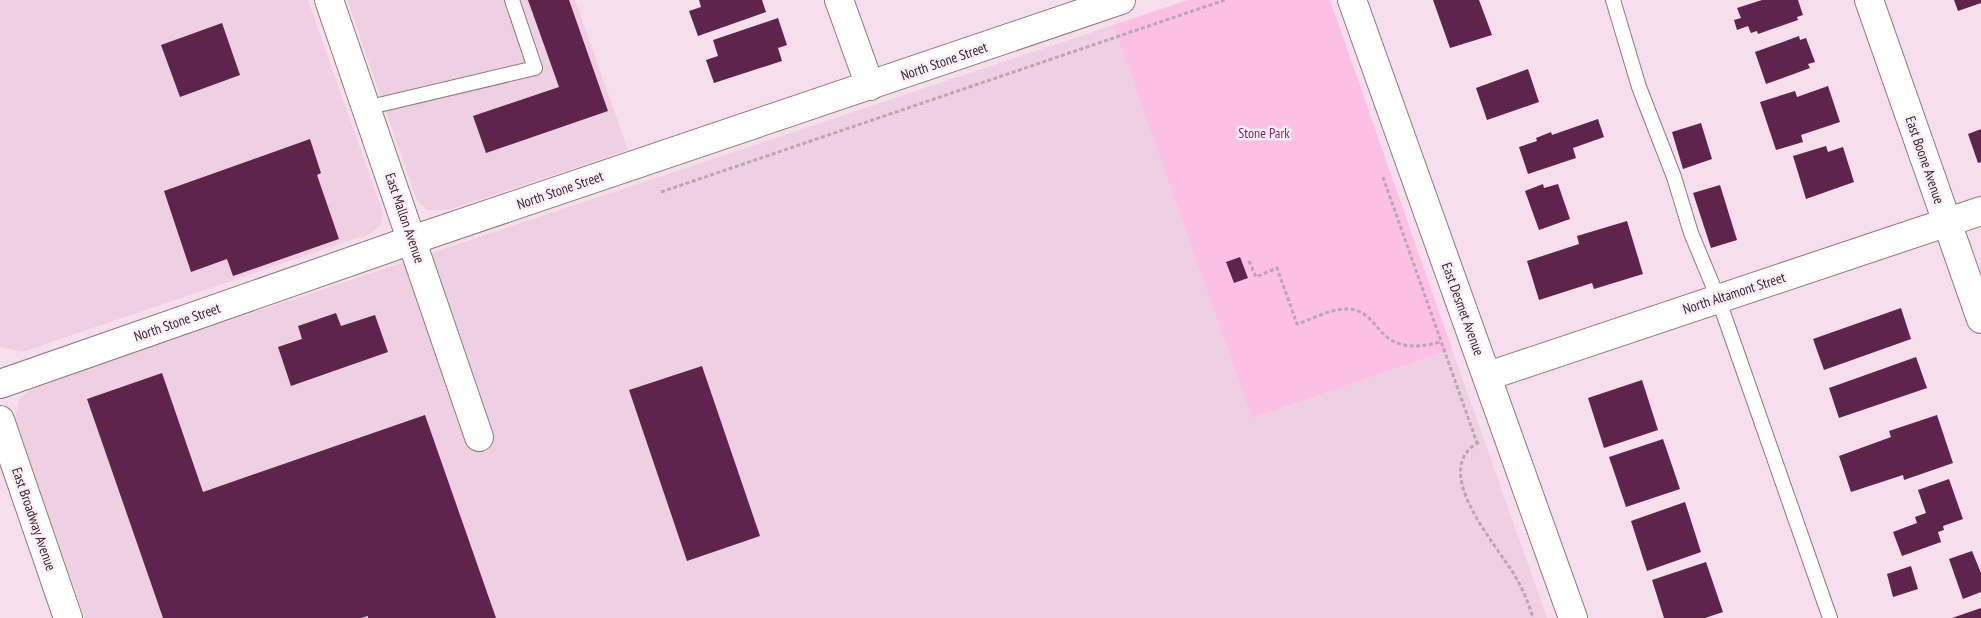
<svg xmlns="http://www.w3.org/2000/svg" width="1981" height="618" font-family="'PT Sans Narrow',sans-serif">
	<rect width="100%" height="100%" fill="#f7deed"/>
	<!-- built -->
	<path fill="#efd0e2" d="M0,0H308L383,213L381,224L372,233L22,352L0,347Z
		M347,0H575L628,150L448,210H427L417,201Z
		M1113,25L1252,418L1452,349L1547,618H85L15,420L19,399L34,386Z"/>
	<!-- green -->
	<path fill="#fcc0e5" d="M1188,0H1330L1452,349L1252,418L1113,25Z"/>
	<!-- building -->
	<path fill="#5f244c" d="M528,0H569L608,111L486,153L473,116L559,87Z
		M699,0H762L766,12L698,36L689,11L701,7Z
		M1433,0H1479L1492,35L1450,48Z
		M1762,0H1798L1803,15L1797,17L1798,20L1758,34L1757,31L1751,33L1748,26L1737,30L1734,20L1741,18L1737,8Z
		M1954,0H1981V3L1958,11Z
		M778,18L787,45L778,48L782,61L714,83L706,60L718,56L713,40Z
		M222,23L240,75L180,97L161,45Z
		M1799,36L1800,40L1806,38L1815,62L1808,64L1810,68L1766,84L1755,52Z
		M1528,69L1539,102L1487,120L1476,88Z
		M1828,86L1840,122L1801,135L1803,142L1776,150L1760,102L1795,91L1797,97Z
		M1598,119L1604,137L1573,148L1576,158L1528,174L1519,147L1537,141L1536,138L1551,132L1552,135Z
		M1701,123L1712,159L1683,169L1672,132Z
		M1981,129V162L1978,163L1968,134Z
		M310,139L321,173L317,175L339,239L233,276L227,259L191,272L164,191Z
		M1826,146L1828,152L1843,147L1854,182L1806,199L1793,156Z
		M1543,184L1544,188L1558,184L1570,219L1539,230L1525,191Z
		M1720,185L1737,240L1711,248L1693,193Z
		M1627,221L1643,274L1594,289L1592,283L1539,300L1527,261L1579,244L1577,236Z
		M1240,257L1248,278L1234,283L1226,262Z
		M1901,308L1911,339L1824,370L1813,339Z
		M336,313L341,326L375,315L388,352L291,386L278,347L302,339L298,326Z
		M1916,357L1927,388L1839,418L1829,388Z
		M702,366L760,536L687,561L629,390Z
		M162,373L203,492L425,415L496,618H368V616L361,618H163L87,399Z
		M1642,380L1658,430L1604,448L1588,398Z
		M1937,415L1953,463L1904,480L1903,475L1851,492L1839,456L1891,437L1889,431Z
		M1663,439L1680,489L1626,507L1609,457Z
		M1949,479L1963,519L1943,526L1944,530L1938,532L1941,542L1902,556L1893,532L1917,523L1915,517L1926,513L1918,490Z
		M1685,502L1701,552L1647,571L1631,521Z
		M1972,551L1981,573V592L1963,599L1949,559Z
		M1706,562L1723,612L1705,618H1664L1652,580Z
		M1911,566L1918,589L1893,597L1887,574Z
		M1981,608V618H1952Z"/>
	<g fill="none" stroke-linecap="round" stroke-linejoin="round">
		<!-- lane casing -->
		<g stroke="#8f7986" stroke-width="16">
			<path id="lane" d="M1613,0L1639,87L1674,177L1691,233L1718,298L1830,618
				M366,108L535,68L512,0"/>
		</g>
		<!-- street casing -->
		<g stroke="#8f7986" stroke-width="30">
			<path id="street" d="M329,0L479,437
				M839,0L870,86
				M1352,0L1573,618
				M1869,0L1981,319
				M1488,376L1981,211
				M0,384L412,240L1121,0
				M0,420L68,618"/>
		</g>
		<!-- path -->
		<path stroke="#bba7b3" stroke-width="3" stroke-dasharray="4 2.5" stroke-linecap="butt" d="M1383,177L1477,443
			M661,192L1225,0
			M1249,261L1256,277L1277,268L1297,324C1313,319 1331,308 1349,309C1383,311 1374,360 1440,342
			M1479,442C1428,470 1497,545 1515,576C1523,589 1529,604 1533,618"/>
		<!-- lane -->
		<use href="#lane" stroke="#fff" stroke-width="14"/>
		<!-- street -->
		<use href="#street" stroke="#fff" stroke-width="28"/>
	</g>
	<g text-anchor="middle" stroke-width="5" stroke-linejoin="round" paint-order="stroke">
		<!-- street labels -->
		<g font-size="14" fill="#31282e" stroke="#feeff7">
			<text transform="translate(944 61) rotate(-19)" y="5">North Stone Street</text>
			<text transform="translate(1925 160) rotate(71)" y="5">East Boone Avenue</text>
			<text transform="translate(560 190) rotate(-19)" y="5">North Stone Street</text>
			<text transform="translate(405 218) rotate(71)" y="5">East Mallon Avenue</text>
			<text transform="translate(1734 293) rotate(-18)" y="5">North Altamont Street</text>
			<text transform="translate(1463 309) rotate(70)" y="5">East Desmet Avenue</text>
			<text transform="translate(177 322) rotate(-19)" y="5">North Stone Street</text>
			<text transform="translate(34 519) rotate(71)" y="5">East Broadway Avenue</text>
		</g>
		<!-- park labels -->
		<g font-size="14" fill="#7b2a62" stroke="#feeff7">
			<text x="1264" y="138">Stone Park</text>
		</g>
	</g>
</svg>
